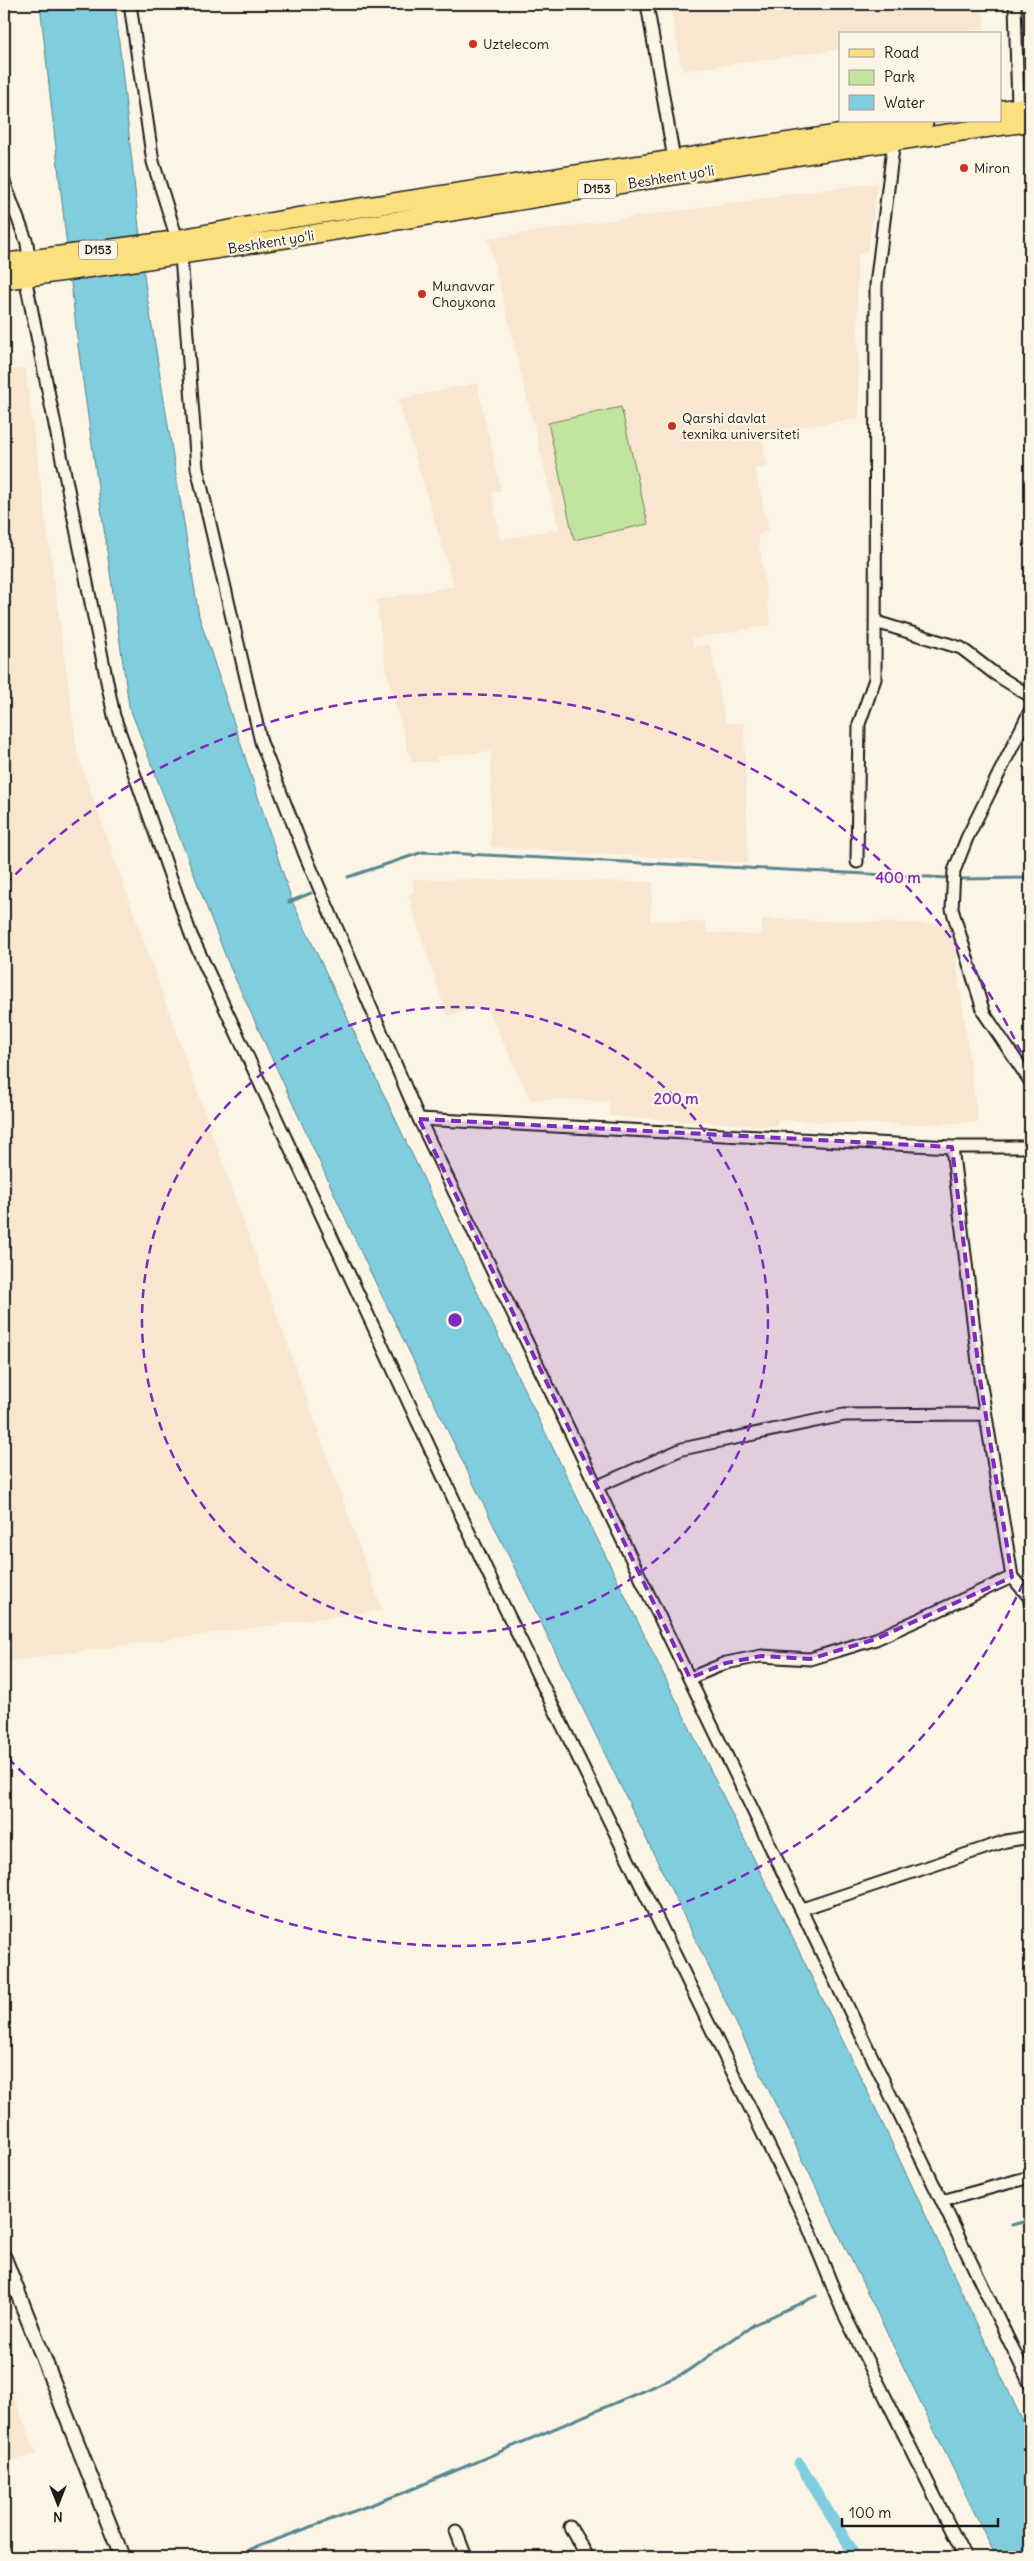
<svg xmlns="http://www.w3.org/2000/svg" width="1034" height="2561" font-family="Delius,sans-serif">
	<rect width="100%" height="100%" fill="#fcf5e5"/>
	<filter id="ink" filterUnits="userSpaceOnUse"><feTurbulence type="fractalNoise" baseFrequency=".02" numOctaves="2"/><feDisplacementMap in="SourceGraphic" scale="10" xChannelSelector="R" yChannelSelector="G"/><feConvolveMatrix kernelMatrix="1 2 1 2 8 2 1 2 1" color-interpolation-filters="sRGB"/></filter>
	<g filter="url(#ink)">
		<!-- built -->
		<path fill="#f8e6d0" d="M670,4H981L985,28L947,34H840V49L682,71Z
			M878,182L868,249L857,256L859,419L761,432L767,467L755,469L769,531L758,535L771,625L692,639L694,647L710,644L726,723H744L748,863L491,847V752L437,756V762H411L386,669L376,600L454,586L398,399L477,383L501,490L492,492L500,539L559,529L488,238Z
			M25,368L78,756L382,1610L4,1662V370Z
			M412,879L653,882L650,921L706,922V933L761,935L762,919L948,924L954,943L978,1122L908,1125L779,1120L776,1127L609,1116L610,1101L530,1099L486,1006L447,1016L408,896L415,891Z
			M4,2374L37,2454L4,2463Z"/>
		<!-- green -->
		<path fill="#c1e59f" stroke="#6e805e" d="M621,407L648,524L574,540L548,423Z"/>
		<!-- water -->
		<path fill="#80cdde" stroke="#588690" d="M40,4H115L145,283L199,616L292,901L500,1340L864,2084L1030,2437V2557H996L366,1263L229,965L129,706L78,346Z"/>
		<g fill="none" stroke-linecap="round" stroke-linejoin="round">
			<!-- stream -->
			<path stroke="#588690" stroke-width="3" d="M348,877L423,852L948,878
				M961,879L1030,878
				M289,902L311,893
				M1012,2225L1030,2220
				M238,2557L251,2549L403,2493L683,2374L755,2324L816,2296"/>
			<!-- canal -->
			<path stroke="#80cdde" stroke-width="11" d="M799,2463L856,2557"/>
			<!-- minor casing -->
			<g stroke="#1c1c1c" stroke-width="15">
				<path id="minor" d="M130,4L153,162L177,239
					M647,4L674,159
					M1015,4L1018,107
					M4,182L27,243L29,260
					M181,256L197,468L261,742L306,857L419,1119L1030,2384
					M25,277L114,716L191,935L495,1588L807,2224L843,2312L965,2557
					M876,622L961,648L995,674L1030,696
					M1030,711L967,838L954,871L952,909L984,1013L1030,1081
					M857,862L859,724L875,679L876,285L894,140
					M419,1119L952,1147H1030
					M952,1147L980,1379L1012,1577L1030,1598V1603
					M598,1486L682,1449L844,1415L985,1414
					M690,1678L726,1663L761,1656L810,1659L876,1639L1012,1577
					M802,1909L1006,1841L1030,1837
					M942,2201L1030,2177
					M570,2527L588,2557
					M456,2531L466,2557"/>
			</g>
			<!-- tertiary casing -->
			<g stroke="#1c1c1c" stroke-width="18">
				<path id="tertiary" d="M4,2258L122,2557"/>
			</g>
			<!-- primary casing -->
			<g stroke="#1c1c1c" stroke-width="21">
				<path id="primary" d="M1000,110L1030,106
					M4,263L162,242L293,218L924,121
					M4,280C347,234 687,168 1030,122"/>
			</g>
			<!-- minor -->
			<use href="#minor" stroke="#fcf5e5" stroke-width="11"/>
			<!-- tertiary -->
			<use href="#tertiary" stroke="#fcf5e5" stroke-width="14"/>
			<!-- primary -->
			<use href="#primary" stroke="#fce080" stroke-width="18"/>
		</g>
	</g>
	<!-- marked area -->
	<path fill="#7b2cbf" fill-opacity="0.2" stroke="#7b2cbf" stroke-width="4" stroke-dasharray="10 6" stroke-linejoin="round" d="M419,1119L952,1147L980,1379L1012,1577L876,1639L810,1659L761,1656L726,1663L690,1678Z"/>
	<!-- distance rings -->
	<g fill="none" stroke="#7b2cbf" stroke-width="2.5" stroke-dasharray="9 6">
		<circle cx="455" cy="1320" r="313"/>
		<path d="M1029 1570A626 626 0 0 1 5 1755M5 885A626 626 0 0 1 1029 1070"/>
	</g>
	<!-- markers -->
	<g fill="#c8321e" stroke="#fcf5e5" stroke-width="2">
		<circle cx="473" cy="44" r="5"/>
		<circle cx="964" cy="168" r="5"/>
		<circle cx="422" cy="294" r="5"/>
		<circle cx="672" cy="426" r="5"/>
	</g>
	<g text-anchor="middle" stroke-width="4.5" stroke-linejoin="round" paint-order="stroke">
		<!-- shield labels -->
		<g fill="#fcf5e5" stroke="#5f5d58" stroke-width="1">
			<rect x="578" y="179.5" width="38" height="19" rx="4"/>
			<rect x="79" y="240.5" width="38" height="19" rx="4"/>
		</g>
		<g font-size="12" font-weight="bold" fill="#1c1c1c">
			<text x="597" y="193">D153</text>
			<text x="98" y="254">D153</text>
		</g>
		<!-- poi labels -->
		<g font-size="14" fill="#1c1c1c" stroke="#fcf5e5" text-anchor="start">
			<text x="483" y="49">Uztelecom</text>
			<text x="974" y="173">Miron</text>
			<text x="432" y="291">Munavvar<tspan x="432" dy="16">Choyxona</tspan></text>
			<text x="682" y="423">Qarshi davlat<tspan x="682" dy="16">texnika universiteti</tspan></text>
		</g>
		<!-- street labels -->
		<g font-size="14" fill="#1c1c1c" stroke="#fcf5e5">
			<text transform="translate(671 177) rotate(-9)" y="5">Beshkent yoʻli</text>
			<text transform="translate(271 242) rotate(-9)" y="5">Beshkent yoʻli</text>
		</g>
	</g>
	<circle cx="455" cy="1320" r="8" fill="#7b2cbf" stroke="#fcf5e5" stroke-width="2.5"/>
	<g font-size="15" text-anchor="middle" font-weight="bold" fill="#7b2cbf" stroke="#fcf5e5" stroke-width="4.5" stroke-linejoin="round" paint-order="stroke">
		<text x="898" y="883">400 m</text>
		<text x="676" y="1104">200 m</text>
	</g>
	<!-- margin -->
	<rect width="1034" height="2561" fill="none" stroke="#fcf5e5" stroke-width="20"/>
	<rect x="10" y="10" width="1014" height="2541" fill="none" stroke="#1c1c1c" stroke-width="2" filter="url(#ink)"/>
	<!-- legend -->
	<rect x="839" y="32" width="162" height="90" fill="#fcf5e5" stroke="#a29e95"/>
	<rect x="849" y="49" width="25" height="8" fill="#fce080" stroke="#a29e95"/>
	<text x="884" y="58" font-size="15" fill="#1c1c1c">Road</text>
	<rect x="849" y="70" width="25" height="15" fill="#c1e59f" stroke="#a29e95"/>
	<text x="884" y="82" font-size="15" fill="#1c1c1c">Park</text>
	<rect x="849" y="95" width="25" height="15" fill="#80cdde" stroke="#a29e95"/>
	<text x="884" y="108" font-size="15" fill="#1c1c1c">Water</text>
	<!-- north arrow -->
	<g transform="translate(58 2504) rotate(180)" stroke="#fcf5e5" stroke-width="4" paint-order="stroke">
	<path d="M0-4L9 19L0 12L-9 19Z" fill="#1c1c1c"/>
	<text y="-8" font-size="14" font-weight="bold" text-anchor="middle" fill="#1c1c1c">N</text>
	</g>
	<!-- scale -->
	<path d="M842 2518v8h156v-8" fill="none" stroke="#1c1c1c" stroke-width="2.5"/>
	<text x="849" y="2518" font-size="15" fill="#1c1c1c" stroke="#fcf5e5" stroke-width="4" paint-order="stroke">100 m</text>
</svg>
